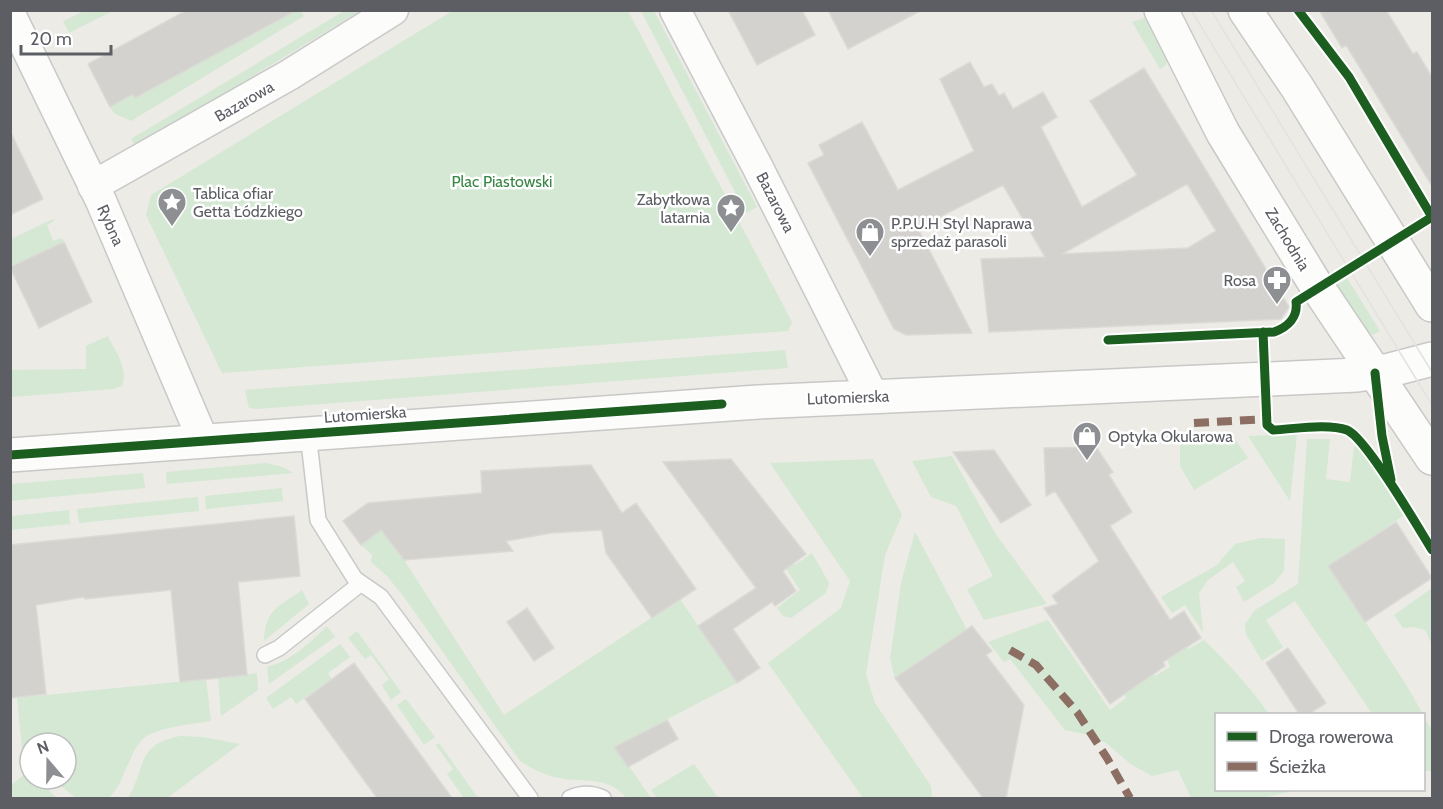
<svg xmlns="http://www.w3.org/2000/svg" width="1443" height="809" font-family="Cabin,sans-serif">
	<rect width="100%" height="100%" fill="#ecebe6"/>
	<!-- green -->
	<path fill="#d4e8d3" d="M454,10L628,11L792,322L788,331L222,373L146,215L151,195Z
		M84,11V10L113,11L69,33L63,21Z
		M289,11H301L304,16L131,121L114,113L110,107L133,94L135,98L273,24Z
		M344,11H360L136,147L131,139Z
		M641,11H654L757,207L746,213Z
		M1145,18L1167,60L1166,65L1160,69L1132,22Z
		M53,219L54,221L47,225L53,241L62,238L64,242L12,266L11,262V239Z
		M1347,278L1380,331L1373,335L1368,332L1337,285Z
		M108,336C115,351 129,369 122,386L114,389L11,397V370L86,369V346Z
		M785,350L788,368L257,409L249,408L245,390Z
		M1231,433L1248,458L1194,490L1180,466V437Z
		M1297,434L1290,501L1248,436Z
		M1307,439H1330L1326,479L1350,482L1354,447L1361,448L1404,515L1329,566L1405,683L1423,714H1367L1371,712L1295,601L1266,620L1283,647L1262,661L1246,634L1245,624L1255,610L1298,584Z
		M952,456L995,533L1047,604L984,620L967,589L993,576L956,506L931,497L912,461Z
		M873,459L902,515L885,555L866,674L875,703L931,786L932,798H863L768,663L841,608L850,581L770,463Z
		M266,463L283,467L293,473L167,484L166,472Z
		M143,473L145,488L11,501V484Z
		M282,488L283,501L206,509L205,496Z
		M198,497L199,511L79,523L77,509Z
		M69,510L70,524L11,530V516Z
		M760,516L795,565L812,553L829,583L826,593L791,618L783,616L777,608L800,590L784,566Z
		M381,530L404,560L504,715L680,599L737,683L615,746L651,798H626C610,777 588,782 565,779C548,777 534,770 520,761L404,597L387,576L371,562L372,555L361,545Z
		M915,532L967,630L895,678L890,659L901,583Z
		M1260,538L1285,539L1284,571L1274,583L1244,602L1236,587L1245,581L1233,562L1208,580L1199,593L1203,632L1185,605L1172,613L1161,597L1217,565L1235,544Z
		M1432,588V587V645L1425,630L1414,627L1403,628L1394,615Z
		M302,590L309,604L264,641C265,609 279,607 302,590Z
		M1163,611L1188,649L1204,640C1228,663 1250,687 1269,714H1216V790H1297L1262,798H1191L1178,770L1152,776L1131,764L1106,743L1089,735L1065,730L1010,659L1004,662L988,642L1048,620L1110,710L1126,698L1113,678L1146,659L1155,676L1170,667L1165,654Z
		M327,626L335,637L269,684L267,667C291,661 310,643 327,626Z
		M357,631L401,692L391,700L382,685L389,679L371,655L365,659L348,638Z
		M340,644L350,657L328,673L332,679L296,704L291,697L273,709L266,698Z
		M257,673L258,690L221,716L218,678Z
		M206,679L211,721C194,724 157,727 144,738C136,745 133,753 129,762C122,776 120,787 109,798H76L52,779H66V743H30V761L23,758L17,698Z
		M406,699L435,737L424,745L397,705Z
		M1424,716L1432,731V771H1424Z
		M180,736L203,737L240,744L167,798H128C147,767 135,745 180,736Z
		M439,743L478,798H464L447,774L453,769L436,745Z
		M694,764L718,798H657L651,790Z
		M29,771L30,779H37L57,798H11V785Z"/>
	<!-- building -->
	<path fill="#d3d2cf" stroke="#dbdad5" stroke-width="1.5" fill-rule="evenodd" d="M187,10H297L135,98L133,94L110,107L88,64Z
		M728,10H802L815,35L757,65Z
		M828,10H922L848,49Z
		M1319,10H1386L1413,54L1417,52L1432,77V186L1346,45L1342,48Z
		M970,62L984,87L992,84L999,96L1004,93L1013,109L1043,92L1057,117L1041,127L1082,207L1137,175L1090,101L1144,68L1289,307L1281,319L989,332L981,259L1045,257L1003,185L918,228L972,333L906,335L894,329L808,163L824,155L819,145L862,122L898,190L974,151L940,79ZM1187,184L1216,231L1188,248L1062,254Z
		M10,131L43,199L10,215Z
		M64,242L92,302L39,328L10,267Z
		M1096,447L1113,472L1109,475L1132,512L1110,526L1170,620L1184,611L1201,638L1163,662L1165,666L1110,704L1044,608L1058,604L1052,596L1099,561L1055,491L1046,496L1044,448Z
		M994,450L1031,505L1001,523L953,452Z
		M731,459L806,554L783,571L796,591L775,606L772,602L733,629L760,668L737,683L698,626L756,588L663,462Z
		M591,465L622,513L636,503L696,589L652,618L606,553L602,530L551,533L506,541L513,551L404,560L381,530L361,545L343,521L368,503L482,493L481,471Z
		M294,516L300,576L238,582L247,675L180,682L171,590L85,599L84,597L36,605L46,694L10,698V545Z
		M1396,522L1432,578L1365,622L1328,566Z
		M527,608L554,648L534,661L507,622Z
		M972,626L992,651L986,655L1024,705L1006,798H983L895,678Z
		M1288,648L1326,703L1309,714H1299L1266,663Z
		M354,663L452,798H377L305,699Z
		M667,720L678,739L628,767L614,747Z"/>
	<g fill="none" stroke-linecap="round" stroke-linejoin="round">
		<!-- lane casing -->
		<g stroke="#c8c9c8" stroke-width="18">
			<path id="lane" d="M308,433L318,520L355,579L381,597L530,798
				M265,655L279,648L360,584
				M570,798C581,793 592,793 603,798"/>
		</g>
		<!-- street casing -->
		<g stroke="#c8c9c8" stroke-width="33">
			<path id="street" d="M675,10L757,166L873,396
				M10,14L101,201L203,440
				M93,186L289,75L393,10"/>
		</g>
		<!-- secondary casing -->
		<g stroke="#c9c8c7" stroke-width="36">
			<path id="secondary" d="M1161,10L1223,133L1314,282L1432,458
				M1245,10L1297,87L1432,305
				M10,455L758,402L1357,375L1390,370L1432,359"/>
		</g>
		<!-- lane -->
		<use href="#lane" stroke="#fcfcfb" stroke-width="15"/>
		<!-- street -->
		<use href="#street" stroke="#fcfcfb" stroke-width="30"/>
		<!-- secondary -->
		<use href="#secondary" stroke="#fcfcfb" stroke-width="33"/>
		<!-- tram -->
		<path stroke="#e3e2e2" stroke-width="1.5" d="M1191,10L1432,405
			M1211,10L1432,372"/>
		<!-- quiet -->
		<path stroke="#8d6e63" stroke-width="8" stroke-dasharray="15 8" stroke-linecap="butt" d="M1194,423L1267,419
			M1010,650L1036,665L1077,712L1107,758L1130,798"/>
		<!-- cycleway casing -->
		<g stroke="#fff" stroke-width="13">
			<path id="cycleway" d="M1298,10L1349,77L1432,217
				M1263,332L1267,425L1273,430C1294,429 1328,423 1347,430C1366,438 1418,527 1432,550
				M1108,340L1274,332C1288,327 1298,317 1296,302L1432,217
				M1375,373L1382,436L1391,480
				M10,455L722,404"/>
		</g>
		<!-- cycleway -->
		<use href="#cycleway" stroke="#1b5e20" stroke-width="9"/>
	</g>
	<!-- icons -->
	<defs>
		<g id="sight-pin" transform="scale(1.5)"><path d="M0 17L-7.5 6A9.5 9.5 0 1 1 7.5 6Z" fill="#8e8f92" stroke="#fff"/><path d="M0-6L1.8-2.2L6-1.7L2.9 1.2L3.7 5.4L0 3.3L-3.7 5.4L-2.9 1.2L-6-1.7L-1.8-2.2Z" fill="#fff"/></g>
		<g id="shop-pin" transform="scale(1.5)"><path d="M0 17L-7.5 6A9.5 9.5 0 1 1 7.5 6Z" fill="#8e8f92" stroke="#fff"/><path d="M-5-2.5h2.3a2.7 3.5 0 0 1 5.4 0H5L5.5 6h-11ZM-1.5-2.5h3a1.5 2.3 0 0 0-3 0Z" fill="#fff"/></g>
		<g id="pharmacy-pin" transform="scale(1.5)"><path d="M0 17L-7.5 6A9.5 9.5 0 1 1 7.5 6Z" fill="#8e8f92" stroke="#fff"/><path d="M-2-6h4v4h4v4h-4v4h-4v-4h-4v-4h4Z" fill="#fff"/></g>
	</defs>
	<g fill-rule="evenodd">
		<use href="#sight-pin" x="172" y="202"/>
		<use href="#sight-pin" x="731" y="208"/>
		<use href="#shop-pin" x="870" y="232"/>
		<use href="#pharmacy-pin" x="1277" y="280"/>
		<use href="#shop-pin" x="1087" y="436"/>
	</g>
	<g text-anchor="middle" stroke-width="5" stroke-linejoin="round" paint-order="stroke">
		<!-- street labels -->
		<g font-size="16" fill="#5c5e64" stroke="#fff">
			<text transform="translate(244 101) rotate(-30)" y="6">Bazarowa</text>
			<text transform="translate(776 202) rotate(63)" y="6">Bazarowa</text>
			<text transform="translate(111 225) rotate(66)" y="6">Rybna</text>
			<text transform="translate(1288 239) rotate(59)" y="6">Zachodnia</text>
			<text transform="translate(848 397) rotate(-2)" y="6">Lutomierska</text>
			<text transform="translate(365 414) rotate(-4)" y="6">Lutomierska</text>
		</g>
		<!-- park labels -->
		<g font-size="16" fill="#388644" stroke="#fff">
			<text x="502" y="187">Plac Piastowski</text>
		</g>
		<!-- poi labels -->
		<g font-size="16" fill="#5c5e64" stroke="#fff" text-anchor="start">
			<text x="193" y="199">Tablica ofiar<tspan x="193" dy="18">Getta Łódzkiego</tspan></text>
			<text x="710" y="205" text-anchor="end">Zabytkowa<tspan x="710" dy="18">latarnia</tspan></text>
			<text x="891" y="229">P.P.U.H Styl Naprawa<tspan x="891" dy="18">sprzedaż parasoli</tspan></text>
			<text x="1256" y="286" text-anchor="end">Rosa</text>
			<text x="1108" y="442">Optyka Okularowa</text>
		</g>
	</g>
	<!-- border -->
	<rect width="1443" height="809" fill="none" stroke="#5c5e64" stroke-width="24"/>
	<!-- legend -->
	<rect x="1215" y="713" width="210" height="78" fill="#ffffff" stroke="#bebfc1" stroke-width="1.5"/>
	<rect x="1227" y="732" width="30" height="9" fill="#1b5e20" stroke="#bebfc1" stroke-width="1.5"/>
	<text x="1269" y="743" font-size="18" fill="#5c5e64">Droga rowerowa</text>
	<rect x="1227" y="762" width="30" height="9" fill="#8d6e63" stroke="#bebfc1" stroke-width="1.5"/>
	<text x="1269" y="773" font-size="18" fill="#5c5e64">Ścieżka</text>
	<!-- north arrow -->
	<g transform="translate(48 761) rotate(340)"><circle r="28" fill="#ffffff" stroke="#bebfc1" stroke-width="1.5"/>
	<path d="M0-4.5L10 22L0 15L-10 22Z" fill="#8e8f92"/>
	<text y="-9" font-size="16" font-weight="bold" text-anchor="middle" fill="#5c5e64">N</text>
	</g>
	<!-- scale -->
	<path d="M21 45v9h90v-9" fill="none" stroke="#5c5e64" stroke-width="3"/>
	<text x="30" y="45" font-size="18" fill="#5c5e64" stroke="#ffffff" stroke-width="4.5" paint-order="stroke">20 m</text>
</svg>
